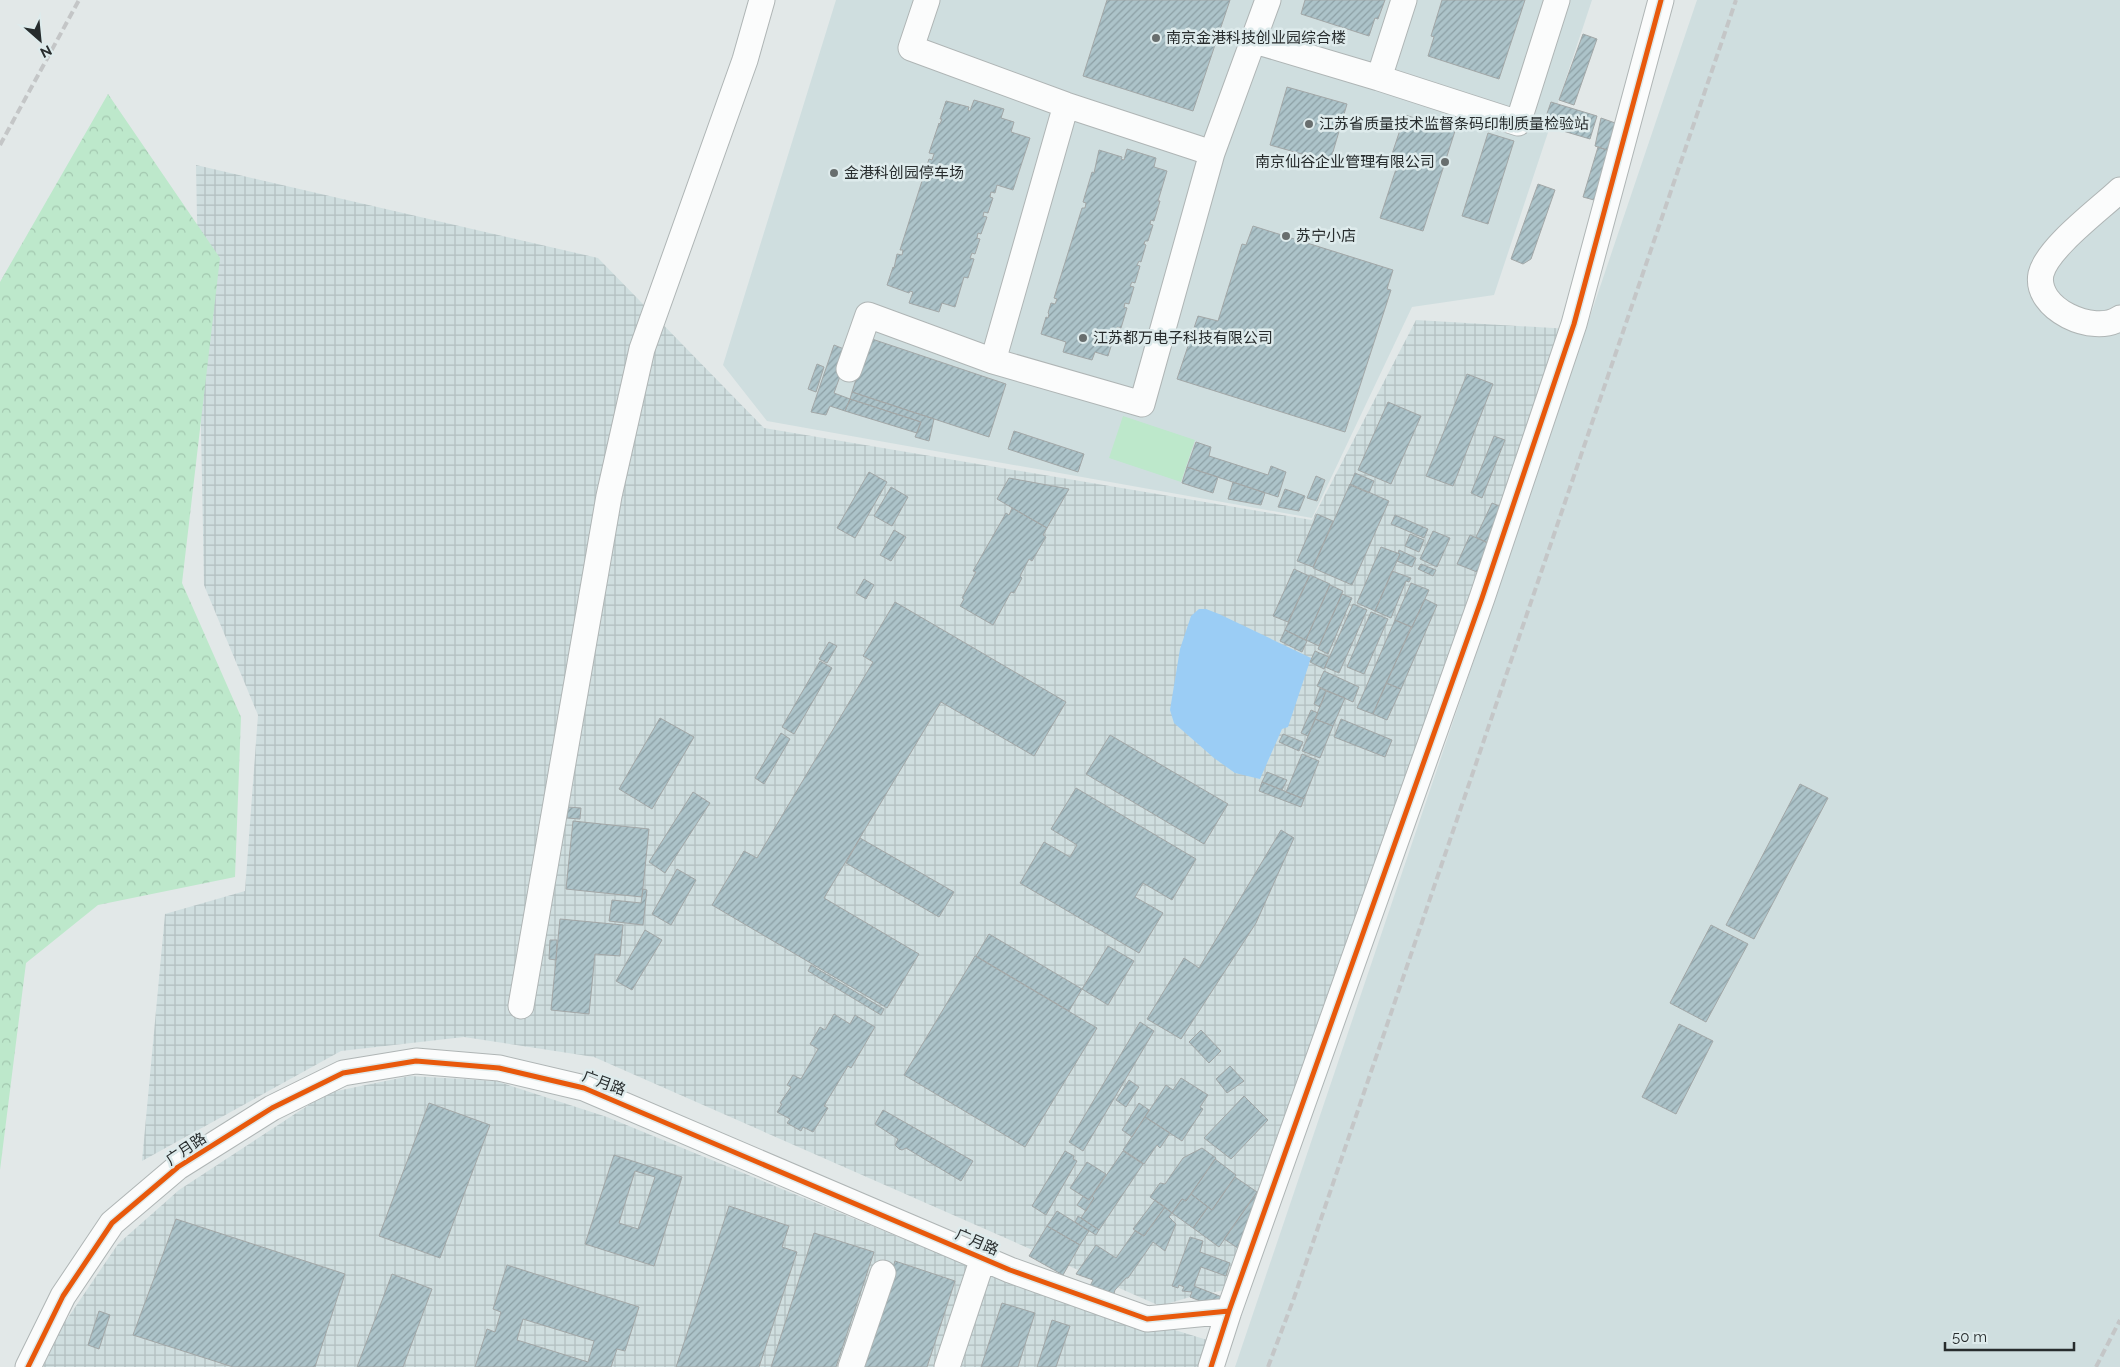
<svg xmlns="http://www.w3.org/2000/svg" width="2120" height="1367" font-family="Raleway,'Noto Sans SC',sans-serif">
	<defs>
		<pattern id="industrial-grid" width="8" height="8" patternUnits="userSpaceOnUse" patternTransform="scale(1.25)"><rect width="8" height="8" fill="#cfdedf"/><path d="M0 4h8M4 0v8" fill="none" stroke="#b2bfc0"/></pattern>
		<pattern id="forest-crowns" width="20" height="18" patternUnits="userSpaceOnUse" patternTransform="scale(1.25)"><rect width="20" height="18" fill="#bde8cb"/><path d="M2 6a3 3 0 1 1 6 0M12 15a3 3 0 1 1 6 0" fill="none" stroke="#a2c7af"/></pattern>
		<pattern id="building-hatch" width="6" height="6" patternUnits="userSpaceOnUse" patternTransform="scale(1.25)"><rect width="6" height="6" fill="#acc3c9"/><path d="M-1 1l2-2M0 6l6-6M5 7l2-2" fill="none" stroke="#8c9fa4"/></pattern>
	</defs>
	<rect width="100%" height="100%" fill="#e2e8e8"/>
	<!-- built -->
	<path fill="#cfdedf" d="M836,0H1592L1494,295L1412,307L1312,518L767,421L723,365Z
		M1697,0H2120V1367H1235Z"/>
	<!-- industrial -->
	<path fill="url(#industrial-grid)" d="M196,165L598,258L764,428L1312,520L1416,320L1570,329L1225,1290L1190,1297L1160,1306L594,1057L464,1037L341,1051L142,1161L165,914L245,891L258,715L204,585Z
		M410,1076L496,1081L607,1117L974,1268L1217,1343L1209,1367H43L63,1325L118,1244L179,1190L327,1093Z"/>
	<!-- forest -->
	<path fill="url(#forest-crowns)" d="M108,94L220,258L182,583L241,717L235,877L98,905L26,963L0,1170V282Z"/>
	<!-- pitch -->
	<path fill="#bde8cb" d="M1123,416L1195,440L1181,482L1109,458Z"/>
	<!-- water -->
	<path fill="#9bcdf5" d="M1199,609H1206L1219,614L1311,658L1288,727L1282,729L1260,779L1235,773L1214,758L1174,723L1170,710L1180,649L1191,616Z"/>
	<!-- building -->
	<path fill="url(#building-hatch)" stroke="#a2a7a7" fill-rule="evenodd" d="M1107,0H1230L1193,111L1083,76Z
		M1305,0H1385L1378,19L1375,18L1369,36L1301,14Z
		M1442,0H1525L1499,79L1428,56L1434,37L1431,36Z
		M1583,34L1597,39L1574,105L1559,100Z
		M1287,87L1347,104L1330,162L1270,145Z
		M974,100L1004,109L1001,118L1014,122L1011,132L1030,138L1013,190L997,185L995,193L991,192L990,197L993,198L988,213L984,212L983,216L987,217L981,234L978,233L977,238L980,239L975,254L972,253L970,258L974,259L968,278L964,277L955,307L942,303L939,312L909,303L913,292L910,291L909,293L887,285L893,267L894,268L897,254L902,255L903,250H900L929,159L932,160L934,154L929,153L939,123L940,124L942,119H940L946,101L969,107L968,110L970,111Z
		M1551,102L1597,116L1590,139L1543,125Z
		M1405,115L1455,131L1423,231L1380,218L1399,160L1391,157Z
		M1601,118L1618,124L1610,151L1595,146Z
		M1488,133L1514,141L1488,224L1462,216Z
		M1598,147L1610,151L1594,200L1583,197Z
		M1127,149L1156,158L1154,167L1167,171L1158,201H1160L1154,221L1151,220L1150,224L1153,225L1148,241H1145L1144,244L1146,245L1141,262L1139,261L1137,265L1140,266L1135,283L1132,282L1130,286L1134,287L1129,304L1125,303L1124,307L1127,308L1121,328L1117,327L1108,356L1095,352L1092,360L1063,352L1066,342L1041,334L1046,317L1048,318L1049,314L1048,313L1051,303L1055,304L1057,299L1054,298L1082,208H1085L1086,203L1083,202L1092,172L1094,173L1099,150L1122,157L1121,159L1124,160Z
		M1538,184L1555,190L1531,259L1523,264L1511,259Z
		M1253,226L1393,270L1387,289L1391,290L1345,432L1177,379L1198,316L1218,321L1242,244L1246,245Z
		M869,338L1006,384L989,437L852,392Z
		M834,345L849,351L834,393L850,399L845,411L830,406L826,415L811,412Z
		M817,364L824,367L816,392L808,389Z
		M1467,374L1493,384L1453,486L1426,476Z
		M852,392L934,419L929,441L915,437L921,422L850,399Z
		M850,399L921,422L917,433L845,411Z
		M1388,402L1421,416L1391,484L1358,470Z
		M1014,431L1084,454L1078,472L1008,449Z
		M1494,436L1505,440L1482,498L1471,493Z
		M1196,442L1211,447L1209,456L1268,475L1271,466L1286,472L1278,497L1187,467Z
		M1187,467L1218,477L1213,493L1182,483Z
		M869,472L887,482L855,538L837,528Z
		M1355,473L1374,481L1369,493L1350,485Z
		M1316,476L1325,480L1317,501L1307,498Z
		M1009,478L1069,489L1047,528L997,499Z
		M1233,482L1265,493L1261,505L1228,499Z
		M1350,484L1389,501L1352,585L1313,568Z
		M891,487L908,497L892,526L874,516Z
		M1285,489L1305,496L1299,511L1278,507Z
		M1492,503L1506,509L1490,544L1476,537Z
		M1012,508L1047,528L1043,535L1046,537L1032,561L1029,559L1020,576L1022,578L1014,593L1011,592L993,625L960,606L964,599L962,598L976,572L973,571L1006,513L1009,515Z
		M1317,514L1333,521L1313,567L1297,561Z
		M1395,515L1428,529L1424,538L1391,524Z
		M894,530L906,537L891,561L880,555Z
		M1433,531L1450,538L1437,567L1420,559Z
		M1410,534L1424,540L1419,552L1405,546Z
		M1470,535L1490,544L1477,572L1457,564Z
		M1381,547L1400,554L1375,611L1357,603Z
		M1399,550L1416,558L1412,567L1397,561L1400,554L1398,553Z
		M1421,564L1436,570L1433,576L1418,569Z
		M1294,569L1309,576L1288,622L1273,616Z
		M1392,571L1411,578L1409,582L1406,581L1391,618L1375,611Z
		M1310,575L1330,584L1306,640L1285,630Z
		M864,579L874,585L866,599L856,593Z
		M1411,583L1429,590L1412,627L1395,620Z
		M1330,585L1343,591L1319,646L1306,640Z
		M1342,594L1352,598L1328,654L1318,649Z
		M1425,599L1437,605L1401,689L1386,683Z
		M895,602L1066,702L1034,756L941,702L824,898L919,954L887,1008L712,905L744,851L757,858L873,662L863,656Z
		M1353,604L1367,610L1339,673L1325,667Z
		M1371,612L1388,619L1364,674L1347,667Z
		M1395,620L1411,627L1373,714L1357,708Z
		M1285,630L1307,641L1302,652L1280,641Z
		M829,642L837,646L827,663L819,659Z
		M1315,651L1329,657L1324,669L1310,662Z
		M820,661L832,668L794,734L782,727Z
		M1324,671L1359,687L1353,702L1317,686Z
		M1386,683L1401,689L1387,720L1373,714Z
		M1320,688L1326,691L1320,707L1314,704Z
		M1326,691L1345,698L1333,726L1315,719Z
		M1311,710L1318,713L1308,736L1301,733Z
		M660,718L694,737L652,809L619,789Z
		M1315,719L1333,726L1320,758L1302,751Z
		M1341,719L1392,740L1385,757L1334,737Z
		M781,733L790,739L764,784L755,778Z
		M1283,734L1303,742L1299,751L1279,742Z
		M1110,735L1228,804L1204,844L1086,774Z
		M1302,754L1319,761L1304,799L1286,792Z
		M1267,772L1287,780L1282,790L1262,782Z
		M1262,782L1304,799L1301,807L1259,791Z
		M1800,784L1828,798L1754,939L1726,925Z
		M1076,788L1196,859L1172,900L1143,883L1135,897L1163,913L1139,953L1020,883L1044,842L1070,857L1077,845L1051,829Z
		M693,792L710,803L665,873L649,862Z
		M568,807L581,808L580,819L567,818Z
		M573,821L649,829L642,897L566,889Z
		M1281,830L1294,838L1256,923L1181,1039L1147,1019L1184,958L1199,968Z
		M860,838L954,892L939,917L846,863Z
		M677,869L696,880L671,925L652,914Z
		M643,889L647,890L643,925L609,921L612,900L641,903Z
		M560,919L623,925L620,956L595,954L589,1014L551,1010Z
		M1711,925L1748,944L1706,1022L1670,1003Z
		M645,930L662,940L632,990L616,981Z
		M989,934L1082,989L1069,1011L976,956Z
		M550,940H557L556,960L549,959Z
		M1108,946L1134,961L1108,1005L1082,989Z
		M975,956L1097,1028L1025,1147L904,1075Z
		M811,965L884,1009L881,1015L808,971Z
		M834,1014L850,1024L855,1015L875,1027L851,1068L848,1066L824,1106L828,1108L813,1132L803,1127L801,1131L787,1123L790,1119L777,1112L782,1104L780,1103L791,1087L787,1085L793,1075L801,1079L818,1049L810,1044L820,1027L825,1030Z
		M1140,1022L1154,1031L1083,1151L1069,1142Z
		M1679,1024L1713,1041L1676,1114L1642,1097Z
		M1201,1030L1221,1051L1209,1063L1189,1042Z
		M1230,1066L1244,1081L1227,1093L1216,1079Z
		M1181,1078L1208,1095L1200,1107L1203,1109L1182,1141L1145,1117L1166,1085L1173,1090Z
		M1129,1080L1139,1087L1126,1107L1116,1100Z
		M1244,1096L1268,1120L1231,1159L1204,1138Z
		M429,1103L490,1125L440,1258L379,1236Z
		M1139,1103L1149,1110L1132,1137L1122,1130Z
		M883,1110L973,1161L961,1181L906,1148L902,1150L899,1149L895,1145L898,1139L875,1124Z
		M1145,1117L1170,1133L1160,1148L1157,1145L1144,1164L1123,1150Z
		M1202,1148L1216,1158L1186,1201L1182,1199L1172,1213L1150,1197L1160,1183L1165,1184L1183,1158Z
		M1065,1151L1074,1156L1073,1159L1077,1161L1046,1215L1032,1206Z
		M1123,1151L1143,1164L1099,1230L1081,1218L1094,1198L1092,1196Z
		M614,1155L682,1177L654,1266L585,1244ZM635,1171L655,1177L638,1229L619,1223Z
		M1215,1159L1236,1175L1212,1210L1191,1194Z
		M1087,1162L1106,1174L1089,1200L1070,1188Z
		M1235,1177L1257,1192L1219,1247L1193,1228L1208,1207L1212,1210Z
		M1257,1192L1267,1202L1247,1254L1224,1239Z
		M1191,1194L1208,1207L1193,1228L1172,1213L1182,1199L1186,1201Z
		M1083,1196L1089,1200L1092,1196L1094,1198L1086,1211L1077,1205Z
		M1155,1200L1165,1207L1144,1236L1133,1229Z
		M729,1206L789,1226L782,1247L797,1252L759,1367H676Z
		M1165,1207L1172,1213L1169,1217L1176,1224L1165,1251L1153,1242L1128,1278H1126L1115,1290L1112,1301L1088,1290L1093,1280L1076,1274L1096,1245L1116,1258L1135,1231L1144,1236Z
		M1057,1211L1089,1231L1080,1245L1047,1226Z
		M1078,1216L1099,1230L1096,1235L1075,1222Z
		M176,1219L345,1274L315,1367H233L133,1335Z
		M1047,1226L1080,1245L1063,1275L1029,1256Z
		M814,1233L874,1252L836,1367H771Z
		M1190,1237L1203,1241L1200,1252L1230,1263L1226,1276L1201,1267L1194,1286L1222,1297L1218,1308L1190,1297L1192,1292L1182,1291L1184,1287L1179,1285L1178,1288L1172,1286Z
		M895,1261L955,1281L927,1367H860Z
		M507,1265L639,1307L625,1351L617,1349L611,1367H475L487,1329L495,1332L501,1312L493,1309ZM523,1319L594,1341L588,1362L517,1340Z
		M392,1274L432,1289L403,1367H357Z
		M1002,1303L1035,1313L1018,1367H981Z
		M99,1311L110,1315L99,1349L88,1345Z
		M1052,1320L1070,1326L1056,1367H1037Z"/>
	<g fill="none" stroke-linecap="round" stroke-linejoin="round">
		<!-- minor casing -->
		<g stroke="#afb5b5" stroke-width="27">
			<path id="minor" d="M927,0L911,48L1066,105L1212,153
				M1255,41L1379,78L1518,123L1557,0
				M1379,78L1404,0
				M2120,190C2100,209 2047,248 2041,274C2034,309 2094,336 2120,318
				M993,361L1066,105
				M849,369L868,315L993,361L1142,404L1212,153L1268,0
				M521,1006L609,496L642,349L745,60L762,0
				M28,1367L63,1296L112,1223L178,1167L272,1108L343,1073L416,1061L499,1068L584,1088L1010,1270L1147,1319L1229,1311
				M851,1367L883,1273
				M947,1367L983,1258
				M1211,1367L1229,1311L1482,598L1574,324L1661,0"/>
		</g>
		<!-- minor -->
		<use href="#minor" stroke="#fbfcfc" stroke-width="25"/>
		<!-- rail -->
		<path stroke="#c4c6c7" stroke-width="4" stroke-dasharray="8 4" stroke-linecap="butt" d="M0,145L79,0
			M1268,1367L1294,1298L1736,0
			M2096,1367L2120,1320"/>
		<!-- cycleway casing -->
		<g stroke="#deebec" stroke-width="8">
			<path id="cycleway" d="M28,1367L63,1296L112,1223L178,1167L272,1108L343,1073L416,1061L499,1068L584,1088L1010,1270L1147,1319L1229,1311
				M1211,1367L1229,1311L1482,598L1574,324L1661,0"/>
		</g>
		<!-- cycleway -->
		<use href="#cycleway" stroke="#e8590c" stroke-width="5"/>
	</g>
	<!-- markers -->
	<g fill="#686e6e" stroke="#deebec" stroke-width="2">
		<circle cx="1156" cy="38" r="5"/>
		<circle cx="1309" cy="124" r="5"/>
		<circle cx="1445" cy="162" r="5"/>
		<circle cx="834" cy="173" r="5"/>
		<circle cx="1286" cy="236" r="5"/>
		<circle cx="1083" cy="338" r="5"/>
	</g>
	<g text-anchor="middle" stroke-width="5" stroke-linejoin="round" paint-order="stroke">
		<!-- poi labels -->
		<g font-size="15" fill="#272c2d" stroke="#deebec" text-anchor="start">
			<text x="1166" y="43">南京金港科技创业园综合楼</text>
			<text x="1319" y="129">江苏省质量技术监督条码印制质量检验站</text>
			<text x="1435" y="167" text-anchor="end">南京仙谷企业管理有限公司</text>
			<text x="844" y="178">金港科创园停车场</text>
			<text x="1296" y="241">苏宁小店</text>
			<text x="1093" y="343">江苏都万电子科技有限公司</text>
		</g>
		<!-- street labels -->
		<g font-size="15" fill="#272c2d" stroke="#deebec">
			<text transform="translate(604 1083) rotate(20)" y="5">广月路</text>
			<text transform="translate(186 1149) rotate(-34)" y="5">广月路</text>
			<text transform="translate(977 1242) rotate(23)" y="5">广月路</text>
		</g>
	</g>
	<!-- north arrow -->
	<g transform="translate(40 40) rotate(153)" stroke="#deebec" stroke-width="4" paint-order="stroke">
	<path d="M0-4L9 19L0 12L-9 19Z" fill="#272c2d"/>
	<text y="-8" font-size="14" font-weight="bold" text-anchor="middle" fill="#272c2d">N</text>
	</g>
	<!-- scale -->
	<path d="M1945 1342v8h129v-8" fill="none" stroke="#272c2d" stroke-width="2.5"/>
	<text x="1952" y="1342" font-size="15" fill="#272c2d" stroke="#deebec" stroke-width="4" paint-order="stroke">50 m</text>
</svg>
